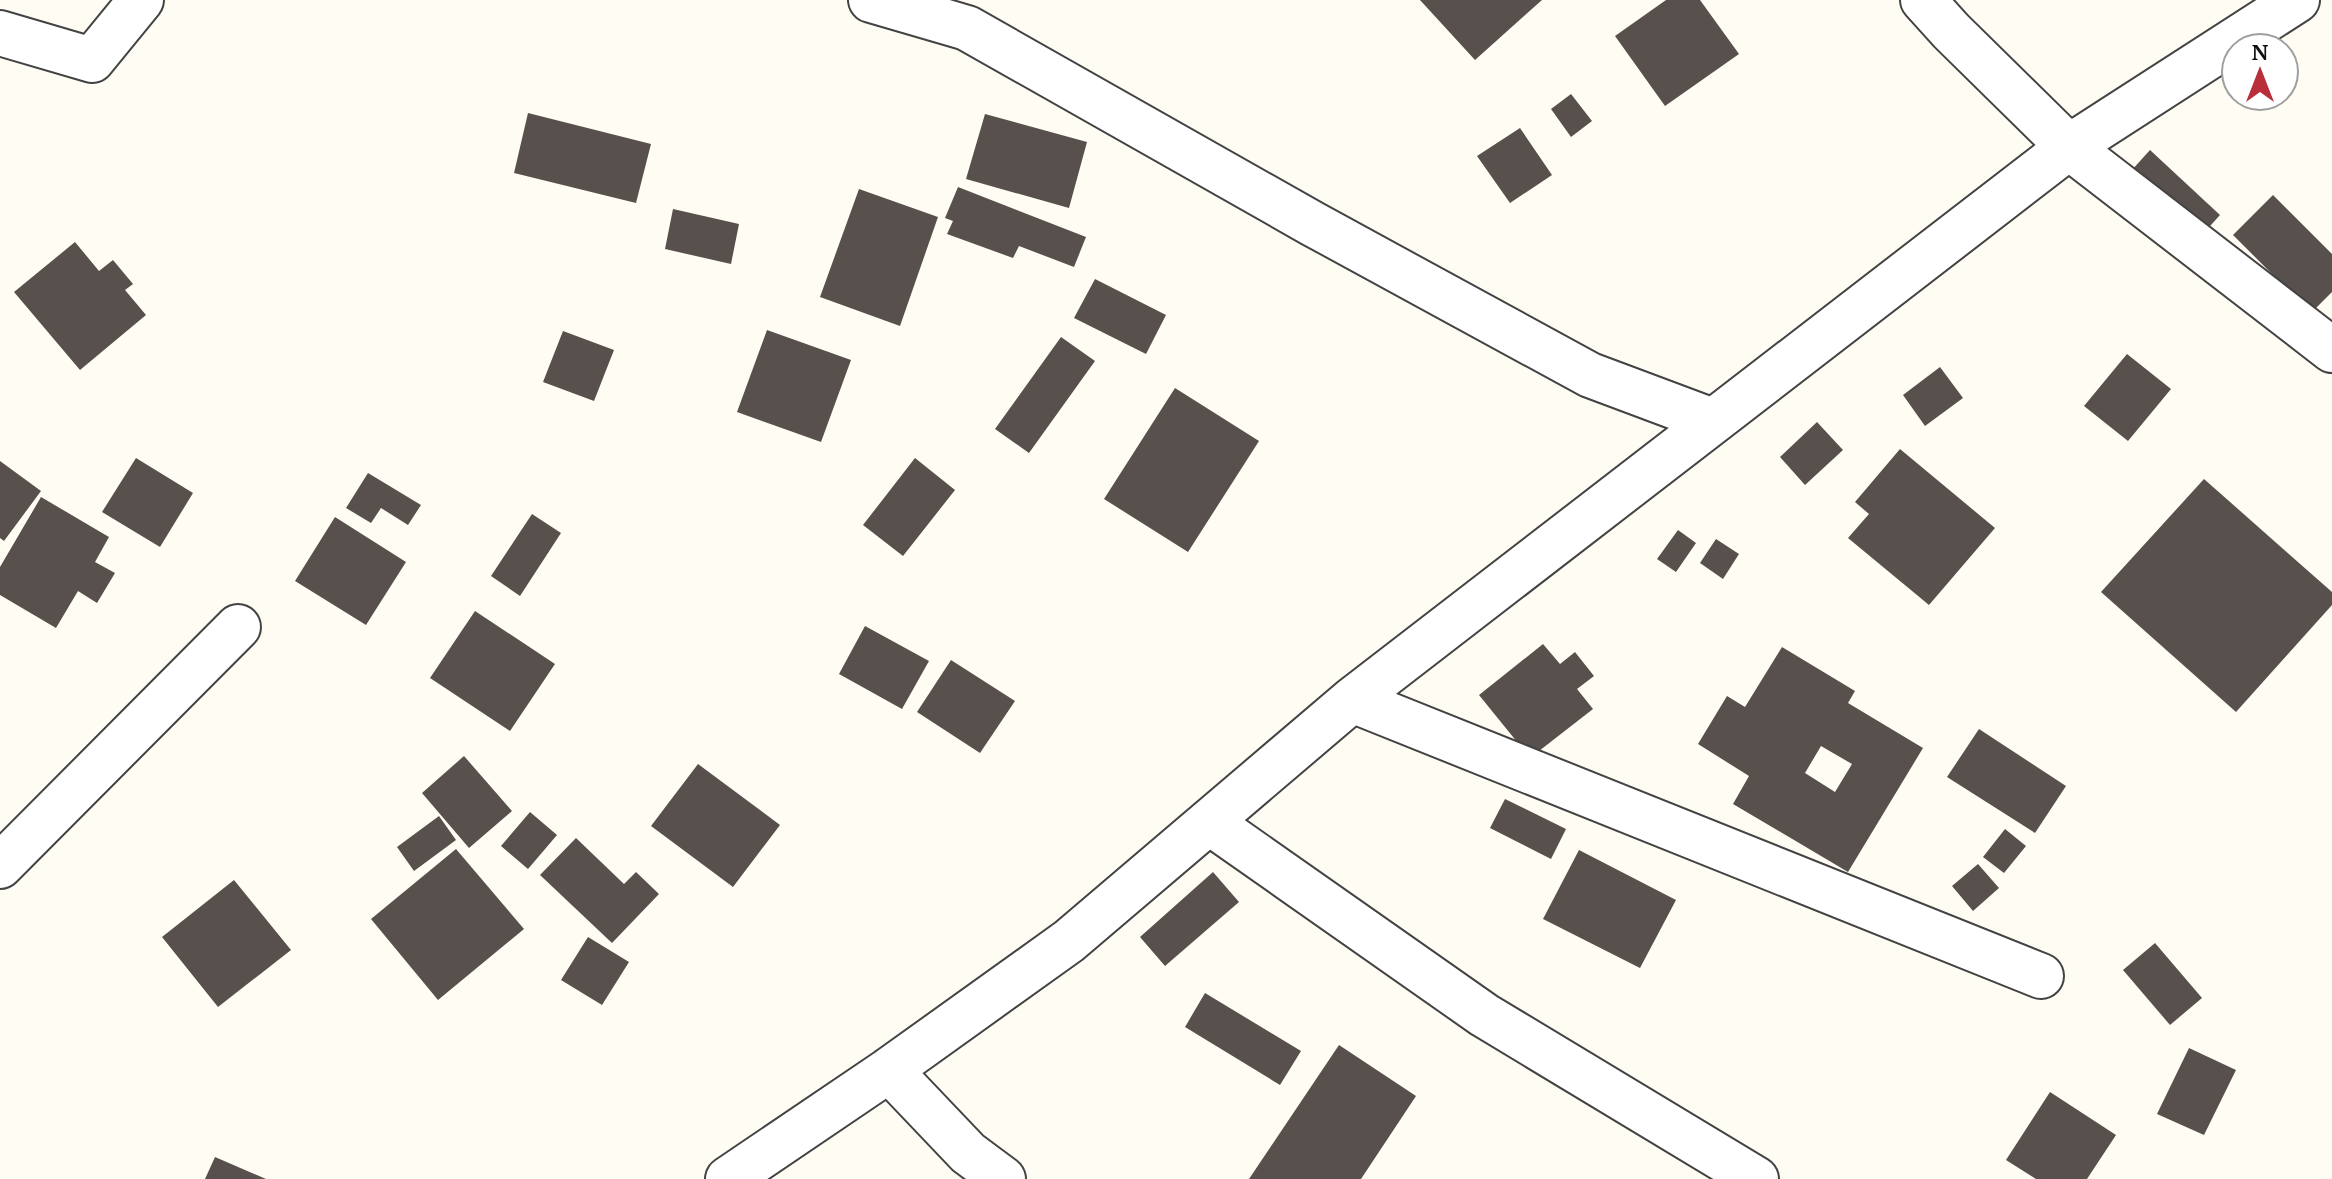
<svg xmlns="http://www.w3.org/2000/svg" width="2332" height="1179" font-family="'PT Serif',serif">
	<rect width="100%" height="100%" fill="#fefcf3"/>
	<!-- building -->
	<path fill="#58504c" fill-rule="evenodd" d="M1420,0H1542L1475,60Z
		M1666,0H1700L1739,54L1665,106L1615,36Z
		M1571,94L1592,121L1571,137L1551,109Z
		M528,113L651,144L636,203L514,173Z
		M985,114L1087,142L1069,208L966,179Z
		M1520,128L1552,175L1510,203L1477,156Z
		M2150,150L2220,215L2202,235L2131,171Z
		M958,187L1086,237L1074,267L1019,246L1013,258L947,234L953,221L945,218Z
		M859,189L938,217L900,326L820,297Z
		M2273,195L2332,254V292L2311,313L2233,235Z
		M673,209L739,224L731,264L665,249Z
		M75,242L99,271L113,260L133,284L125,290L146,315L80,370L14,292Z
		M1095,279L1166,315L1146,354L1074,318Z
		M767,330L851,360L821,442L737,412Z
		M563,331L614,350L594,401L543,382Z
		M1061,337L1095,361L1029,453L995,429Z
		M2127,354L2171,389L2128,441L2084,406Z
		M1940,367L1963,398L1925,426L1903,395Z
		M1175,388L1259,441L1188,552L1104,499Z
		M1817,422L1843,450L1805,485L1780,457Z
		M1900,449L1995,528L1929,605L1848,538L1869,514L1855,502Z
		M136,458L193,493L160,547L102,512Z
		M915,458L955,490L903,556L863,525Z
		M0,461L41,491L4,541L0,538Z
		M368,473L421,505L408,525L381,508L371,523L346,508Z
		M2204,479L2332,592V605L2236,712L2101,592Z
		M41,497L109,537L95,562L115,573L97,603L78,591L56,628L0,595V567Z
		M532,514L561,533L520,596L491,576Z
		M335,517L406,562L366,625L295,581Z
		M1678,530L1696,543L1676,572L1657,559Z
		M1716,539L1739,554L1723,579L1700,563Z
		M475,611L555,664L510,731L430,678Z
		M865,626L929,661L902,709L839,674Z
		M1543,644L1560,664L1575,652L1594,676L1577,689L1593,709L1530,758L1479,695Z
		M1782,647L1855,691L1848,703L1923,748L1848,872L1733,804L1749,776L1698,744L1727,696L1745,707ZM1821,746L1852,764L1835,792L1805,773Z
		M951,660L1015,701L980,753L917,712Z
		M1979,729L2066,786L2035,833L1947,777Z
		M464,756L512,811L469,848L422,793Z
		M698,764L780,825L733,887L651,826Z
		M1505,799L1566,829L1551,859L1490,828Z
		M530,812L557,835L528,869L501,846Z
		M439,816L456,840L414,871L397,847Z
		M2005,829L2026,846L2004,873L1983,857Z
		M576,838L624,884L636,872L659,894L612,943L540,875Z
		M456,849L524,929L438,1000L371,919Z
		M1579,850L1676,900L1640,968L1543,919Z
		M1978,864L1999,888L1973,911L1952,886Z
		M1213,872L1239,902L1165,966L1140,937Z
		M234,880L291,950L218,1007L162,937Z
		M588,937L629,962L602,1005L561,980Z
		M2155,943L2202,998L2170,1025L2123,970Z
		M1205,993L1301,1051L1280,1085L1185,1027Z
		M1339,1045L1416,1096L1361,1179H1249Z
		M2189,1048L2236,1070L2204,1135L2157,1114Z
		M2050,1092L2116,1135L2087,1179H2036L2006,1160Z
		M215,1157L266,1179H205Z"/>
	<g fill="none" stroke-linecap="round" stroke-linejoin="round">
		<!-- minor casing -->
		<g stroke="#434343" stroke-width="48">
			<path id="minor" d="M871,0L967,28L1313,224L1590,375L1713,421
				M1923,0L1951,31L2069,147L2332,350
				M0,33L92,60L141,0
				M1352,700L2041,976
				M1209,822L1484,1015L1756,1179
				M0,866L238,627
				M889,1070L968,1153L1003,1179
				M728,1179L889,1070L1069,941L1352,700L2069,147L2297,0"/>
		</g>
		<!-- minor -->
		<use href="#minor" stroke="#fff" stroke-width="44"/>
	</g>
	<!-- north arrow -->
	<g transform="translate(2260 72)"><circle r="38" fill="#ffffff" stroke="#9f9f9f" stroke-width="2"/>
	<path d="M0-6L14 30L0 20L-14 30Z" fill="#b82f3b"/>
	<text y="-12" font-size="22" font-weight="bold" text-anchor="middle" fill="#101010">N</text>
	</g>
</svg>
